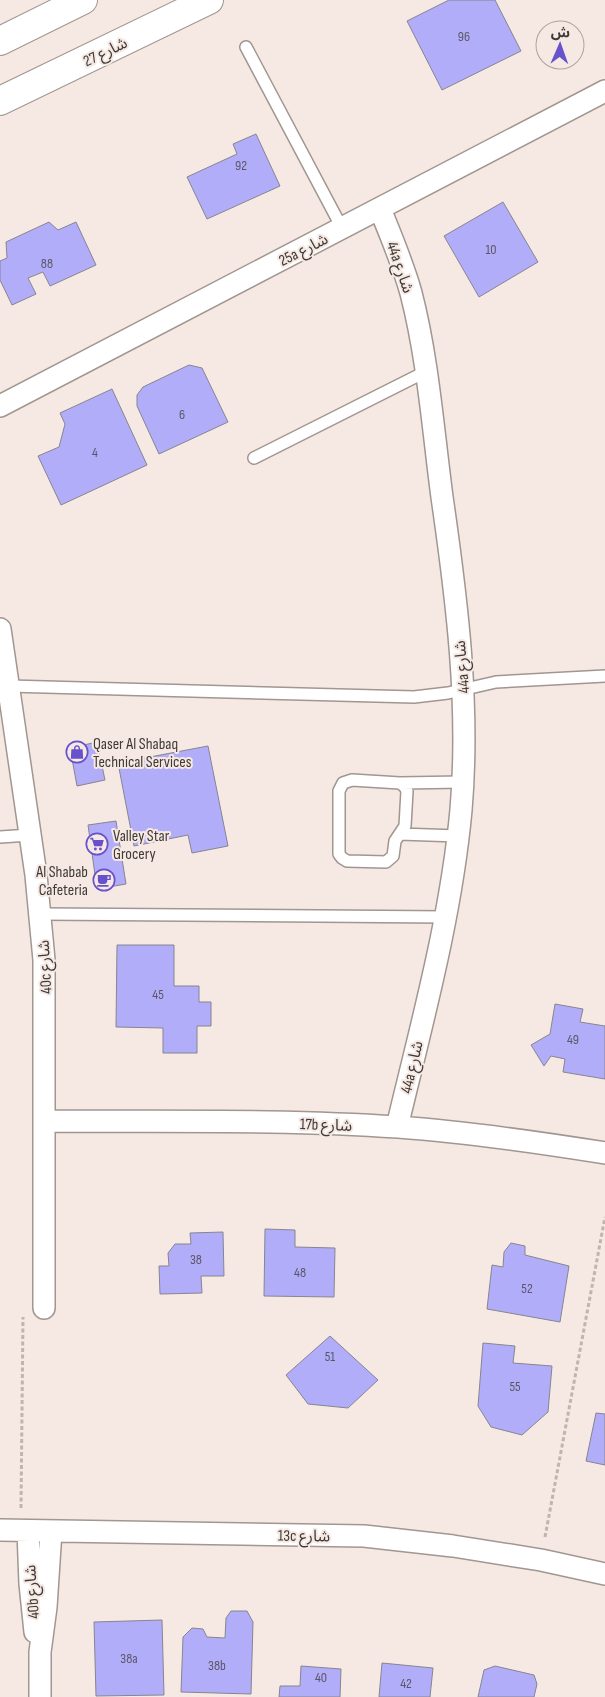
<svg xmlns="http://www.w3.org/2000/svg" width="605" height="1697" font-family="'Sofia Sans Condensed','Noto Sans Arabic',sans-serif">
	<rect width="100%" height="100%" fill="#f6e9e3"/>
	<!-- building -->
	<path fill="#b1adf9" stroke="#868590" d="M449,0H495L521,51L442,90L407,21Z
		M256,134L280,186L207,219L187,177L237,154L233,144Z
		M503,202L538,262L479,297L444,236Z
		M49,222L58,230L76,222L96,265L50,286L43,272L28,278L36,294L12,305L0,280V261L7,258L6,242Z
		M189,365L202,368L228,422L159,454L137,406V395L143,387Z
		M112,389L147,465L61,505L38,456L59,447L65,424L60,413Z
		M97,742L105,780L77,786L70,748Z
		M208,746L228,846L192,853L188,835L134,846L118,763Z
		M116,821L126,884L97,889L88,825Z
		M117,945H174V986H199V1002H211V1026H197V1053H163V1028L116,1027Z
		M555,1004L583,1009L580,1022L605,1026V1079L563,1072L565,1059L551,1056L544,1066L531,1045L550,1034Z
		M265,1229L295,1230V1247L335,1248L334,1297L264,1296Z
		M223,1232L224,1276H201L202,1293L160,1294L159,1266H169L168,1253L175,1244H191L190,1233Z
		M511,1243L525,1246V1255L569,1266L560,1322L487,1309L492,1265L503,1267L504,1252Z
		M330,1336L378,1380L348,1408L308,1404L286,1375Z
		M483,1343L515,1346L513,1363L552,1366L548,1412L522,1435L491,1427L478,1406Z
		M596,1413L605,1414V1465L586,1461Z
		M231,1611H247L253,1622L251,1694L181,1692L183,1637L192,1628L203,1629L207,1637L225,1638L226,1618Z
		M162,1620L164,1695L96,1696L94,1622Z
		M382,1663L433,1668L430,1697H379Z
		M301,1666L341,1669L340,1697H279L280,1686H300Z
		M495,1666L534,1675L537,1684L534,1697H478L484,1670Z"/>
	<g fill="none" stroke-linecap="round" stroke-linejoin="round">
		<!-- service casing -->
		<g stroke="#a19690" stroke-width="14">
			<path id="service" d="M246,47L342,228
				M254,458L425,372
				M9,686L414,697L448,693L496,682L605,676
				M352,780L400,783L405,787L407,791L405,826L395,841L393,856L386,862L347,861L342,858L339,854V791L343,783Z
				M400,783L463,782
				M400,834L458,836
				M0,837L30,835
				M41,914L446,917"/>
		</g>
		<!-- minor casing -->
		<g stroke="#a19690" stroke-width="24">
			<path id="minor" d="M380,209C391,236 403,264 411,293C428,359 433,429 442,497C457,601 470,705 461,810C451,918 422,1022 397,1127
				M0,406L605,91
				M0,629L36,875L44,960V1308
				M45,1121C162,1122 281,1119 398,1127C468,1132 536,1142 605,1153
				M0,1530L364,1536L453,1546L541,1560L605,1574
				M28,1531L30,1584L35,1632
				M40,1697V1652L46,1607L51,1531"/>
		</g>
		<!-- tertiary casing -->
		<g stroke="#a19690" stroke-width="30">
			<path id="tertiary" d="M0,41L83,0
				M0,101L209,0"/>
		</g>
		<!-- path -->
		<path stroke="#bfb4af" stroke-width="3" stroke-dasharray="4 2.5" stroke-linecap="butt" d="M21,1508L23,1317
			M545,1537L605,1217"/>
		<!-- service -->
		<use href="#service" stroke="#fff" stroke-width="11"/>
		<!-- minor -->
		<use href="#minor" stroke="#fff" stroke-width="21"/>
		<!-- tertiary -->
		<use href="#tertiary" stroke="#fff" stroke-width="28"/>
	</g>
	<!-- icons -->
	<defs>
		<g id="shop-ring" transform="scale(1.125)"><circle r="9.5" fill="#f6e9e3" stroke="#6752cb" stroke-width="1.5"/><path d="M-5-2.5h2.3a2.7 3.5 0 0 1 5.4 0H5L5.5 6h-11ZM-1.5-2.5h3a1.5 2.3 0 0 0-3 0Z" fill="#6752cb"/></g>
		<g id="supermarket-ring" transform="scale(1.125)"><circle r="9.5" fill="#f6e9e3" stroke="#6752cb" stroke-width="1.5"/><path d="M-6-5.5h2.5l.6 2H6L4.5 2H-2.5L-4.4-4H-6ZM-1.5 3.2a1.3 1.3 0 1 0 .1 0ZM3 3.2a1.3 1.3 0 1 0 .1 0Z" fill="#6752cb"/></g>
		<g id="cafe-ring" transform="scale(1.125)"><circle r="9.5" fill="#f6e9e3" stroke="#6752cb" stroke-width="1.5"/><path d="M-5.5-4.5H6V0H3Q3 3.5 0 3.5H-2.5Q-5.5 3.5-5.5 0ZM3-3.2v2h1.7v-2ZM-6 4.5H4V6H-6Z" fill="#6752cb"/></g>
	</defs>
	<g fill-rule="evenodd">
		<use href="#shop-ring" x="77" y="752"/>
		<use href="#supermarket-ring" x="97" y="844"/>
		<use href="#cafe-ring" x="104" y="880"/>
	</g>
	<g text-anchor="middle" stroke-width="4" stroke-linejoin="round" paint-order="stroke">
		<!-- number labels -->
		<g font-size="14" fill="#5c5768">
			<text x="464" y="41">96</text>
			<text x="241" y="170">92</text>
			<text x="491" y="254">10</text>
			<text x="47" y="268">88</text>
			<text x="182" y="419">6</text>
			<text x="95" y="457">4</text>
			<text x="158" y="999">45</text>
			<text x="573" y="1044">49</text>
			<text x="196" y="1264">38</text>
			<text x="300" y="1277">48</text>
			<text x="527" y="1293">52</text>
			<text x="330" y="1361">51</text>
			<text x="515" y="1391">55</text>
			<text x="129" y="1663">38a</text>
			<text x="217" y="1670">38b</text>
			<text x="321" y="1682">40</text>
			<text x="406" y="1688">42</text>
		</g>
		<!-- street labels -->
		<g font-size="16" fill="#3f3a37" stroke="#f6e9e3">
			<text transform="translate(105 51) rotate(-26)" y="6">شارع 27</text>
			<text transform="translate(303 249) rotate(-27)" y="6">25a شارع</text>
			<text transform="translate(401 267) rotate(71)" y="6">44a شارع</text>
			<text transform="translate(461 667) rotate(-95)" y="6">44a شارع</text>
			<text transform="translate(44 967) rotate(-93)" y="6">40c شارع</text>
			<text transform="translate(411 1067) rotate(-77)" y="6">44a شارع</text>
			<text transform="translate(326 1124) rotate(2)" y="6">17b شارع</text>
			<text transform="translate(304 1535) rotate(1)" y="6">13c شارع</text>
			<text transform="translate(31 1592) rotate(-94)" y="6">40b شارع</text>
		</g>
		<!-- poi labels -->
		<g font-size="16" fill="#3f3a37" stroke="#f6e9e3" text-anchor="start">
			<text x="93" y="749">Qaser Al Shabaq<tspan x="93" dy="18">Technical Services</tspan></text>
			<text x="113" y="841">Valley Star<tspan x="113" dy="18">Grocery</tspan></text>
			<text x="88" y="877" text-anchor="end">Al Shabab<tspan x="88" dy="18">Cafeteria</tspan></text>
		</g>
	</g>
	<!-- north arrow -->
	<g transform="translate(560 45) rotate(2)"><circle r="24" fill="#f6e9e3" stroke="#ada39e"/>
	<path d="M0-4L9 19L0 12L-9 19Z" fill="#6752cb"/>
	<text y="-8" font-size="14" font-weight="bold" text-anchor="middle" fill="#3f3a37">ش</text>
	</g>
</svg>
